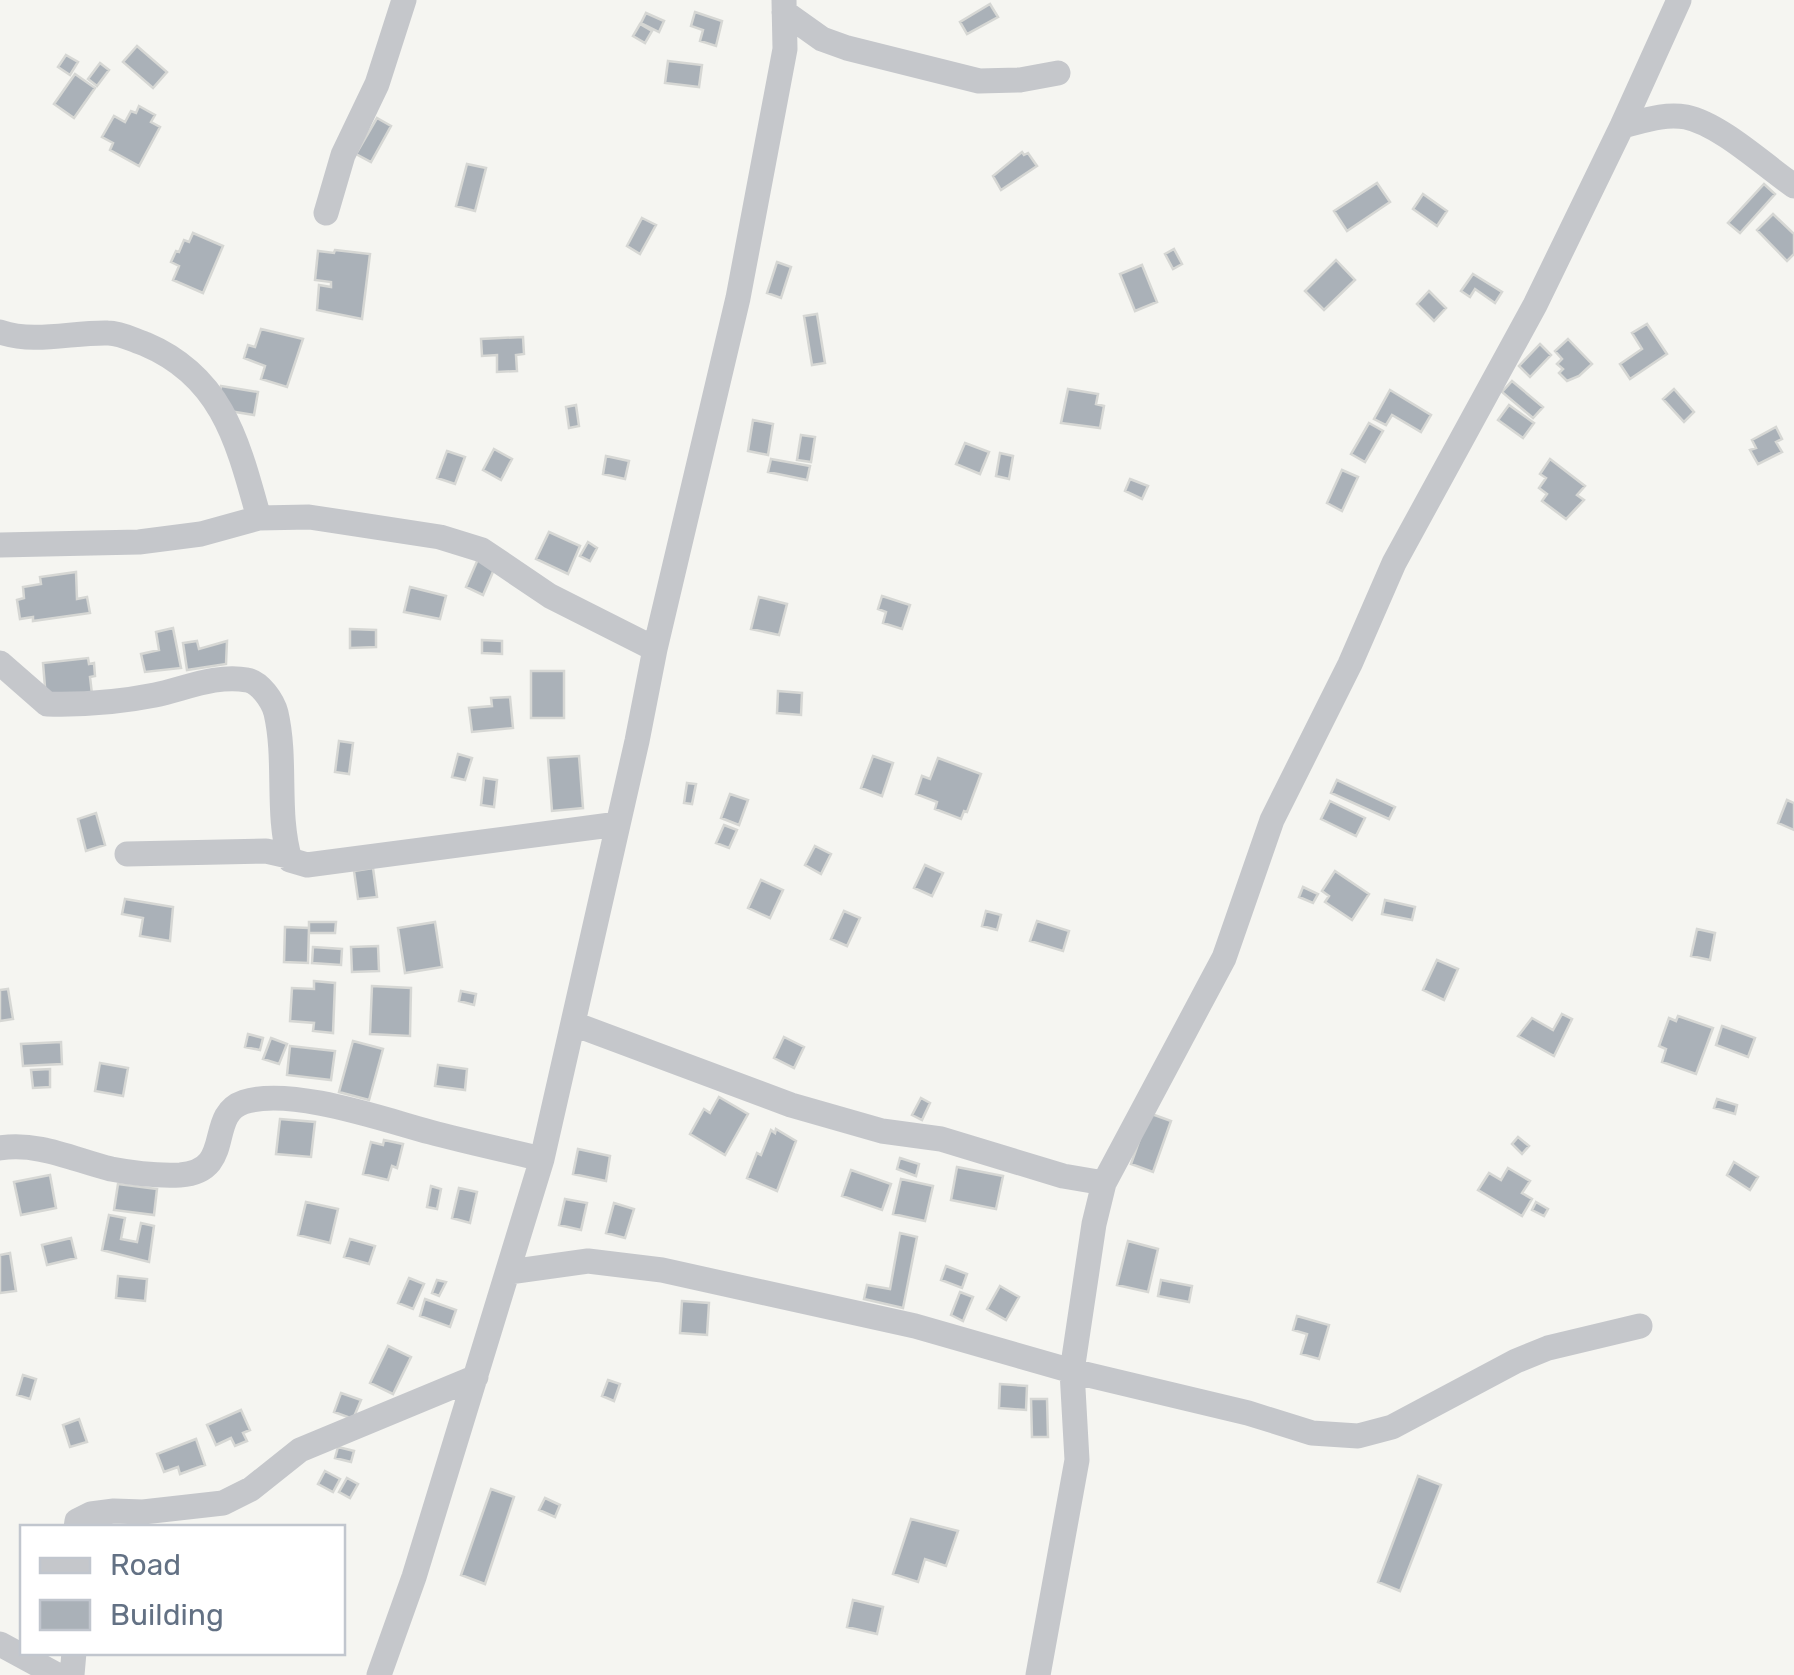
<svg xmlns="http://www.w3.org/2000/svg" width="1794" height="1675" font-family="Rubik,sans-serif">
	<rect width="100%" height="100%" fill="#f5f5f1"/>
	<!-- building -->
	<path fill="#aab1b8" stroke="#d6d7d4" stroke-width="2.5" d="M990,4L998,17L967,34L960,22Z
		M695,12L722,21L716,46L700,41L703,30L691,26Z
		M646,13L664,21L659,32L641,23Z
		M640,24L652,31L645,43L633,36Z
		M137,46L167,72L153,88L123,62Z
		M66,55L78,62L70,75L58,67Z
		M668,61L702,65L699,87L665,83Z
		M100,63L109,70L97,86L88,79Z
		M75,74L95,88L74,118L54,104Z
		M139,106L155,115L151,122L160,127L139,166L110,150L113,143L102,137L114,116L125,122L131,111L136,113Z
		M377,118L391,126L371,162L356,154Z
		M1022,152L1024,155L1028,153L1037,166L1001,190L993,176Z
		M467,164L486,168L475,211L456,206Z
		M1377,183L1390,202L1347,231L1334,211Z
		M1764,184L1775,194L1740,233L1728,223Z
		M1423,194L1447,211L1437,226L1413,209Z
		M1773,214L1794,234V254L1787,261L1757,230Z
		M642,218L656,225L640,254L627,246Z
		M193,233L223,246L203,293L173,280L179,266L171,262L176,251L179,252L184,240L189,242Z
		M1174,249L1182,264L1173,269L1165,254Z
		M335,250L370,254L362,319L317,310L319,285L331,287V282L315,280L318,251L334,253Z
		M1336,260L1355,280L1324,310L1305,291Z
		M777,262L791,267L781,298L767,293Z
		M1142,265L1157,302L1135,311L1120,274Z
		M1473,274L1502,292L1495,303L1475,289L1470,297L1461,291Z
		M1429,291L1446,308L1434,321L1417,304Z
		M817,314L825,363L812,365L804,316Z
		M1647,324L1667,354L1630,379L1620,364L1642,349L1632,333Z
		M261,329L303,339L287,387L261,379L265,366L244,358L248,345L255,347Z
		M523,337L524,354L516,355L517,371L497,372V355L482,356L481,339Z
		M1568,339L1592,364L1579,376L1567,381L1559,373L1563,369L1557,364L1562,359L1555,351Z
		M1540,344L1551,355L1530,377L1519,366Z
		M1512,381L1543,407L1533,418L1502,392Z
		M221,386L258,392L254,415L217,409Z
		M1068,389L1098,394L1096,404L1104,406L1100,428L1061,423Z
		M1674,389L1694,412L1684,422L1663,399Z
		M1390,390L1431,415L1421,432L1392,415L1386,425L1374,419Z
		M576,405L579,426L569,428L566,407Z
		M1509,405L1534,423L1523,438L1498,420Z
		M753,420L773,424L768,455L748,451Z
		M1369,423L1383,431L1365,462L1351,454Z
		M1776,427L1782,439L1776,442L1782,452L1758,464L1750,450L1756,448L1752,440Z
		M801,435L815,437L811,462L797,460Z
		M965,443L989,452L980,474L956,464Z
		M494,449L512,459L501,480L483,470Z
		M447,451L465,457L455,484L437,478Z
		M1000,453L1013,456L1009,479L996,476Z
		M606,456L629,461L625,479L603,474Z
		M771,459L810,466L807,480L768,472Z
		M1550,459L1585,486L1577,495L1584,500L1566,519L1542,501L1547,494L1539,488L1546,478L1540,474Z
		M1342,470L1358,477L1342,511L1327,503Z
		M1130,479L1148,486L1142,499L1125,491Z
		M549,532L580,546L568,574L536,559Z
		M588,542L597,548L590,561L580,556Z
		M478,559L495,567L483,595L466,587Z
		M76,572L77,599L87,597L90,613L33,621V617L20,619L17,600L24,598L23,587L41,584L40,577Z
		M410,587L446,596L440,619L404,612Z
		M882,596L910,605L902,629L883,623L886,612L878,609Z
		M759,597L787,604L779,635L751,629Z
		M173,628L181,668L145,672L141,654L159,650L156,632Z
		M350,629L376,630V647L350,648Z
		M482,640L502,641V654L482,653Z
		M197,641L199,649L227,641L226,664L187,670L183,643Z
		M88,658L89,664L94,663L95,676L90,677L92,694L46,699L43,663Z
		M531,671H564V718H531Z
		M778,691L802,693L801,715L777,713Z
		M510,697L513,728L472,732L469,708L492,706L491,698Z
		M339,741L353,743L349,774L335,772Z
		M458,754L472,758L465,780L452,777Z
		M579,756L583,808L552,811L548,758Z
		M873,756L893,763L882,796L861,788Z
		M938,758L981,774L967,812L964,811L961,819L935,809L937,802L916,794L922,776L930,779Z
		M484,778L497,780L494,807L481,805Z
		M1337,780L1395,807L1389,819L1331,793Z
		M687,783L696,784L692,804L684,803Z
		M730,794L748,800L739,825L721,818Z
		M1787,800L1794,803V830L1778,823Z
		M1330,801L1365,818L1356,836L1321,819Z
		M96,813L105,845L86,851L78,819Z
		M724,825L737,830L729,848L716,843Z
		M815,846L831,854L821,874L805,865Z
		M925,865L943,873L932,896L914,888Z
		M373,868L377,897L358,899L354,871Z
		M1335,871L1369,894L1352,920L1325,902L1329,896L1322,891Z
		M761,880L783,890L770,918L748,908Z
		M1303,887L1318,894L1313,903L1299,897Z
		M125,899L173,907L170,941L140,936L143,918L122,914Z
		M1385,900L1415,907L1412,920L1382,914Z
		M844,911L860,918L847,946L831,939Z
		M986,911L1001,915L997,930L982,926Z
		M1037,921L1069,931L1063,951L1030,941Z
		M309,922H336L335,933H309Z
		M435,922L442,967L405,973L398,928Z
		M285,927L309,928L308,963L284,962Z
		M1697,929L1715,933L1710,960L1691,956Z
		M378,946L379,971L352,972L351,947Z
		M313,947L342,949L341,965L312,963Z
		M1437,960L1458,969L1444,1000L1423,990Z
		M314,981L335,983L333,1033L313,1031L314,1023L290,1021L292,988L314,989Z
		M372,986L411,988L410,1036L370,1034Z
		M8,989L13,1019L0,1021V990Z
		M461,991L476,994L474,1005L459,1001Z
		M1562,1014L1572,1019L1554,1056L1518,1036L1532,1018L1553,1030Z
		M1678,1016L1713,1028L1696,1074L1662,1062L1666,1049L1659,1046L1669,1018L1676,1021Z
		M1722,1026L1755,1038L1748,1057L1716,1045Z
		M248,1034L263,1038L260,1050L245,1047Z
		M784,1037L804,1047L794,1068L774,1058Z
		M271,1038L287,1044L279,1064L263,1059Z
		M353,1041L383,1049L369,1100L339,1092Z
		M61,1042L62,1064L23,1066L21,1044Z
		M290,1046L335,1051L331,1080L287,1075Z
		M100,1063L128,1068L123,1096L95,1091Z
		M438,1065L467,1069L465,1090L435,1086Z
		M50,1069V1087L33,1088L31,1070Z
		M719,1097L748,1114L725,1155L690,1134L704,1109L710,1113Z
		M921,1098L930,1103L922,1120L912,1115Z
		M1717,1099L1737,1105L1735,1114L1714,1108Z
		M1149,1113L1171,1121L1153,1172L1131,1164Z
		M280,1119L315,1122L311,1157L276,1154Z
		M776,1129L796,1141L777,1191L747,1178L757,1153L761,1155L771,1130L775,1133Z
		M1518,1137L1529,1146L1522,1154L1512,1144Z
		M384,1140L403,1144L397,1168L392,1166L388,1180L363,1174L371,1142L383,1145Z
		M578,1149L610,1156L606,1181L573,1174Z
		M900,1158L919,1164L916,1176L897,1169Z
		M1734,1162L1758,1177L1750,1190L1727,1175Z
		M957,1167L1003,1176L996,1209L951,1200Z
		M1508,1168L1530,1181L1522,1193L1532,1199L1522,1216L1478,1190L1489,1173L1501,1180Z
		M851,1170L891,1184L882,1210L842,1196Z
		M50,1175L56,1208L21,1215L14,1182Z
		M901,1179L933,1186L925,1221L893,1214Z
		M118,1184L157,1189L154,1215L114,1210Z
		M431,1186L441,1189L437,1209L427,1207Z
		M459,1188L477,1192L470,1223L452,1218Z
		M565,1199L587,1203L581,1230L559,1225Z
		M306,1202L338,1209L330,1243L298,1235Z
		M1536,1202L1548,1209L1544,1216L1532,1210Z
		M614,1203L634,1209L625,1238L606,1233Z
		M109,1215L125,1218L121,1239L137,1242L141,1223L154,1226L149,1262L102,1250Z
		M900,1233L917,1237L903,1308L864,1299L867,1285L890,1289Z
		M71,1238L76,1258L47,1265L42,1245Z
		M350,1239L375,1246L369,1264L344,1257Z
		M1128,1241L1158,1249L1148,1292L1117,1285Z
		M10,1253L16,1291L0,1293V1255Z
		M946,1266L967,1274L962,1288L941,1280Z
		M118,1276L147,1279L145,1301L116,1298Z
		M409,1278L424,1284L413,1309L398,1303Z
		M437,1280L446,1282L439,1296L432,1293Z
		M1161,1280L1192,1286L1189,1302L1158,1296Z
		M1000,1286L1019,1297L1006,1320L987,1309Z
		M960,1292L973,1297L963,1321L951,1315Z
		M425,1299L456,1310L450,1327L420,1316Z
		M682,1301L709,1303L707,1335L680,1333Z
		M1297,1316L1329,1325L1319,1359L1301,1354L1307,1334L1293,1330Z
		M388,1346L411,1357L393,1394L370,1383Z
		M23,1375L36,1379L30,1399L17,1395Z
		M608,1380L620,1384L614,1401L602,1396Z
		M1000,1384L1027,1386L1026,1410L999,1408Z
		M341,1393L361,1400L353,1419L334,1412Z
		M1031,1399H1047L1048,1437H1032Z
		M241,1410L250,1430L243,1433L247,1441L235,1446L231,1438L216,1445L207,1425Z
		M79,1419L87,1442L70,1447L63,1425Z
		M196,1439L205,1465L180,1474L178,1467L164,1472L157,1454Z
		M338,1447L354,1451L351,1462L335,1458Z
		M325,1471L340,1479L333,1492L318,1484Z
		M1418,1476L1441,1485L1400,1591L1378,1582Z
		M347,1478L358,1484L350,1498L339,1492Z
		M491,1489L514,1497L485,1584L461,1575Z
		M545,1498L560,1505L555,1517L539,1510Z
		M911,1519L958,1531L946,1566L925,1559L918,1582L893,1574Z
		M853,1600L883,1607L877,1634L847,1627Z"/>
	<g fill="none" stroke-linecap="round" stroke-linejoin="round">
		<!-- street -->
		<path stroke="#c5c7cb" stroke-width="25" d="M784,12L822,39L847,48L979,81L1020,80L1058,73
			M1622,126C1643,121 1664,113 1686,117C1720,124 1765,166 1794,186
			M326,213L343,155L377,84L404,0
			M0,332C35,344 72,332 108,333C121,333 133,340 145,344C223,377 238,443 259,518
			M0,545L139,542L201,534L259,518L309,517L440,537L482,550L550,596L655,649
			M0,663L47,704C83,705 120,702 155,695C184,689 217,674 247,680C260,682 273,701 276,713C287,761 276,813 290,860L307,865L618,824
			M127,854L266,851L288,856
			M574,1024L791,1105L882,1131L941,1139L1063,1176L1104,1183
			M0,1148C39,1142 74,1160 111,1169C132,1173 158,1176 180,1175C236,1171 205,1115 244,1102C291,1087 382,1119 430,1132C467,1142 505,1150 542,1159
			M509,1272L588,1261L662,1270L915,1326L1072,1371L1248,1413L1312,1433L1358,1436L1392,1427L1516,1361L1548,1348L1640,1326
			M76,1528L77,1521L91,1514L114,1511L143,1512L223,1503L251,1489L300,1450L476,1377
			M0,1644L57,1675
			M72,1675L74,1652
			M379,1675L414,1577L542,1159L637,741L655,649L738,298L785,49L784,0
			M1038,1675L1077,1460L1072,1371L1094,1224L1104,1183L1224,958L1272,820L1350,664L1394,563L1535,305L1622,126L1679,0"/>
	</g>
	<!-- legend -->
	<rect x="20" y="1525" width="325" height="130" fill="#ffffff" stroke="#c1c6ce" stroke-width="2.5"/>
	<rect x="40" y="1558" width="50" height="15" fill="#c5c7cb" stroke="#c1c6ce" stroke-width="2.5"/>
	<text x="110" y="1575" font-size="30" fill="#637184">Road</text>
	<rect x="40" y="1600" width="50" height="30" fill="#aab1b8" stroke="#c1c6ce" stroke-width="2.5"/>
	<text x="110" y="1625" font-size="30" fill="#637184">Building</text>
</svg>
